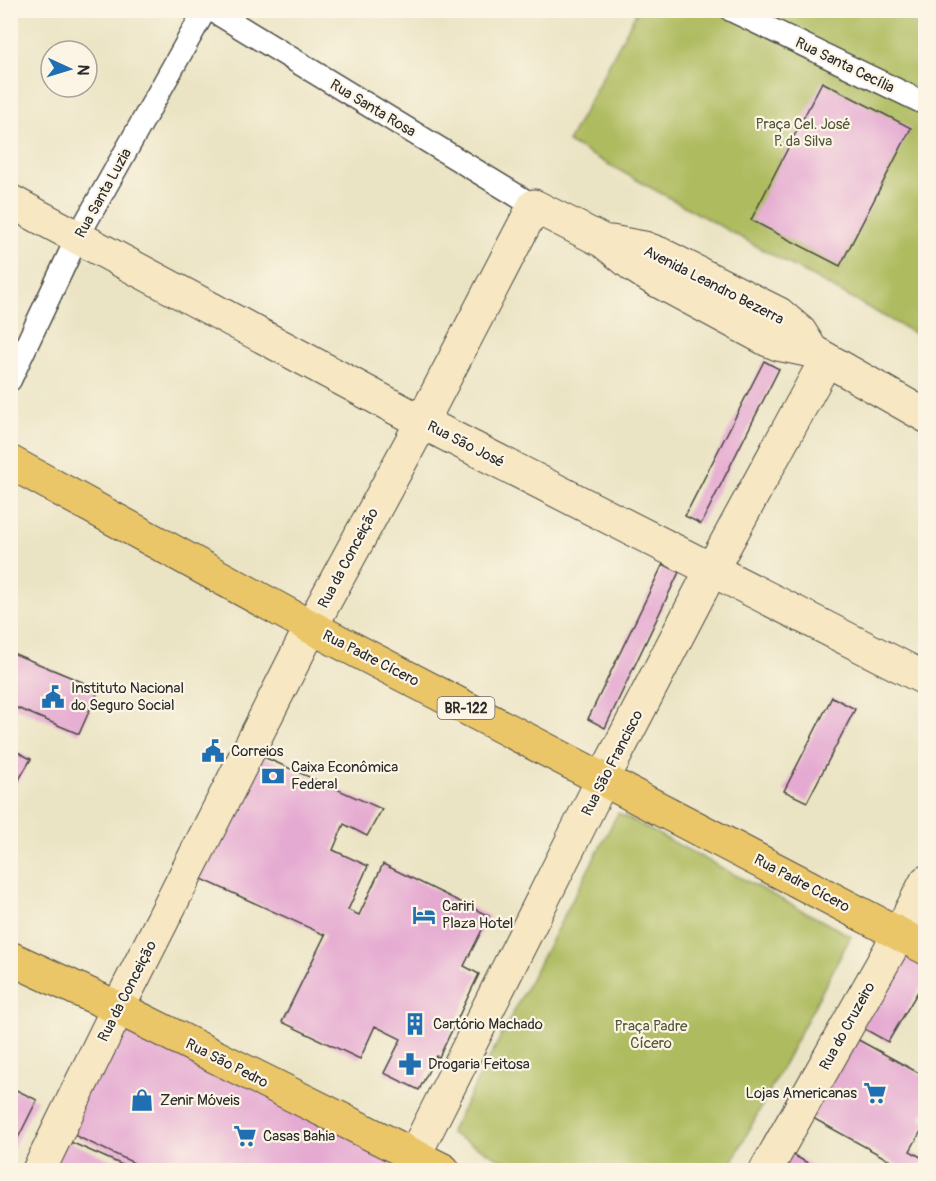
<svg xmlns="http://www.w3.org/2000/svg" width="936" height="1181" font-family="Pangolin,sans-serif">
	<rect width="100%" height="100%" fill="#fcf5e5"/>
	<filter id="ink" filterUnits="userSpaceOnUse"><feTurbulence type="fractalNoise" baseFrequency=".0167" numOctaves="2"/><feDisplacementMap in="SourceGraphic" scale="12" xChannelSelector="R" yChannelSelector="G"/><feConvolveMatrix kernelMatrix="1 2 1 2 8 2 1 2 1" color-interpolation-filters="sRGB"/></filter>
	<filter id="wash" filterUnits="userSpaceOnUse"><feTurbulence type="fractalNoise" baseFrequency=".008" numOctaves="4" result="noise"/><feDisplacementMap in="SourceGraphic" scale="24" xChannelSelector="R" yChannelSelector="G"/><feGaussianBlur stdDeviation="1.35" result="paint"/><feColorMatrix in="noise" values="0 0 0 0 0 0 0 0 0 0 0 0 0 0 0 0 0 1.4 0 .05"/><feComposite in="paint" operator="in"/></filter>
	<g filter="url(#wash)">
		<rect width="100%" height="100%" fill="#ebe4c4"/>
		<!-- green -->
		<path fill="#aebb5e" stroke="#6c7344" stroke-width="1.5" d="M637,11H925V339L568,142Z
			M618,813L851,936L728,1170H522L450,1133Z"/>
		<g id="blocks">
			<!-- building -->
			<path fill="#e5aad1" d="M822,82L911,128L840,266L751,220Z
				M764,361L779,369L701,524L685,516Z
				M663,564L679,572L605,728L588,719Z
				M10,652L99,689L79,734L10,705Z
				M832,697L855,709L807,802L784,791Z
				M10,748L31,759L10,795Z
				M250,751L382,809L367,836L344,824L333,850L368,866L348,910L359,915L383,864L489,916L464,966L479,974L439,1057L436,1056L419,1090L384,1073L401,1039L375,1026L360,1059L282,1022L325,935L193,875Z
				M905,950L926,962V978L888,1042L861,1027Z
				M115,1022L397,1154L390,1170H149L63,1130Z
				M855,1038L926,1077V1108L920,1119L926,1122L910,1151L926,1160V1170H907L811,1117Z
				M10,1087L37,1100L10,1154Z
				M66,1140L134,1170H53Z
				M788,1152L820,1170H793L782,1164Z"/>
		</g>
	</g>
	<g filter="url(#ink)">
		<use href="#blocks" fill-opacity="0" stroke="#484742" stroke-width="1.5"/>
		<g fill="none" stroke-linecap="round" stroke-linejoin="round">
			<!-- street casing -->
			<g stroke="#484742" stroke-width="25">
				<path id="street" d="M212,10L534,206
					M731,10L926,104
					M10,380L77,238L205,10"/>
			</g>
			<!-- secondary casing -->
			<g stroke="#484742" stroke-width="35">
				<path id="secondary" d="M10,201L422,422L926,679
					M611,242L644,248L660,254L779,314L800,332L812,351
					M39,1170L118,1008L311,627L422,422L534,206L603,241L634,266L651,277L768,340L778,344L812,351L926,416
					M407,1170L603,779L711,571L826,360
					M766,1170L899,934L926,882"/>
			</g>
			<!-- highway casing -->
			<g stroke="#484742" stroke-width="35">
				<path id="highway" d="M10,462L311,627L926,948
					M10,958L118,1008L443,1170"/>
			</g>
			<!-- street -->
			<use href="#street" stroke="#fff" stroke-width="22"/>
			<!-- secondary -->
			<use href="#secondary" stroke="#f7e8c3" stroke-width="33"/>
			<!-- highway -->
			<use href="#highway" stroke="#ebc669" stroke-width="33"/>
		</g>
	</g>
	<!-- icons -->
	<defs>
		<g id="civic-bare" transform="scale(1.8)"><path d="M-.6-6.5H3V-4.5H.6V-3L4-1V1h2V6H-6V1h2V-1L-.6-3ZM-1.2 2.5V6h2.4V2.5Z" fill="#1f6fb2" stroke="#fcf5e5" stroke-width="2.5" paint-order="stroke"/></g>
		<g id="bank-bare" transform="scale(1.8)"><path d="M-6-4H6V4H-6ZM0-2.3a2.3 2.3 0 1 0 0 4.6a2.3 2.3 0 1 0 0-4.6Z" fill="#1f6fb2" stroke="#fcf5e5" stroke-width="2.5" paint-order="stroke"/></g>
		<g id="hotel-bare" transform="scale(1.8)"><path d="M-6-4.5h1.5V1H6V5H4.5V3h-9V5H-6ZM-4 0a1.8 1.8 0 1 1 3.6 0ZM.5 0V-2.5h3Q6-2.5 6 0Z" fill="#1f6fb2" stroke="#fcf5e5" stroke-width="2.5" paint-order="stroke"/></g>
		<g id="building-bare" transform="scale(1.8)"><path d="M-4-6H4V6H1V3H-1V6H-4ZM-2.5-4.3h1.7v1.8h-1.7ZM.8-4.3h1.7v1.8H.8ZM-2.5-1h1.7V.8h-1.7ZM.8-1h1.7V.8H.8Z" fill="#1f6fb2" stroke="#fcf5e5" stroke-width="2.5" paint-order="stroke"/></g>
		<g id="pharmacy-bare" transform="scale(1.8)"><path d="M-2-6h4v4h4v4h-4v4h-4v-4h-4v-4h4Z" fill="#1f6fb2" stroke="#fcf5e5" stroke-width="2.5" paint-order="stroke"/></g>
		<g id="supermarket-bare" transform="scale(1.8)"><path d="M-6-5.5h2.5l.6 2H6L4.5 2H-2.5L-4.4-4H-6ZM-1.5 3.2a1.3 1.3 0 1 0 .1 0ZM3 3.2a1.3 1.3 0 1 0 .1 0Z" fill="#1f6fb2" stroke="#fcf5e5" stroke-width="2.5" paint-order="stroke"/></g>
		<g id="shop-bare" transform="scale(1.8)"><path d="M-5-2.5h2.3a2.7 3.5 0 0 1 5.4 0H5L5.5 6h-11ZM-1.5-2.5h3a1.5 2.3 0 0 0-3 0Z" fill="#1f6fb2" stroke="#fcf5e5" stroke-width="2.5" paint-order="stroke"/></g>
	</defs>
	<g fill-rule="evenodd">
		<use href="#civic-bare" x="53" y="697"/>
		<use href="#civic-bare" x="213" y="751"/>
		<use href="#bank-bare" x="273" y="776"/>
		<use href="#hotel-bare" x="424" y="915"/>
		<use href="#building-bare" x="415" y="1024"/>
		<use href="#pharmacy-bare" x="410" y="1064"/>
		<use href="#supermarket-bare" x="875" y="1093"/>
		<use href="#shop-bare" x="142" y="1100"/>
		<use href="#supermarket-bare" x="245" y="1136"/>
	</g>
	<g text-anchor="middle" stroke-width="4.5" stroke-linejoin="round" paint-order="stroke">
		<!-- shield labels -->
		<rect fill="#fcf5e5" stroke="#6a6863" stroke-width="1.5" x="437.5" y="697" width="57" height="22" rx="4.5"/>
		<g font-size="14" font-weight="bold" fill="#2b2b2b">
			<text x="466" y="713">BR-122</text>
		</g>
		<!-- street labels -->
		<g font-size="15" fill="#2b2b2b" stroke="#fcf5e5">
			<text transform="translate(845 65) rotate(26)" y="5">Rua Santa Cecília</text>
			<text transform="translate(373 108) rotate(31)" y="5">Rua Santa Rosa</text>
			<text transform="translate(103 193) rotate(-61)" y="5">Rua Santa Luzia</text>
			<text transform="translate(714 285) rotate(27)" y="5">Avenida Leandro Bezerra</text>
			<text transform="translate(466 444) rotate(27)" y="5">Rua São José</text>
			<text transform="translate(348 558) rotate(-62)" y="5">Rua da Conceição</text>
			<text transform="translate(371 658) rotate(27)" y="5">Rua Padre Cícero</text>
			<text transform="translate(612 763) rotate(-63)" y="5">Rua São Francisco</text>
			<text transform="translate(802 883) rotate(28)" y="5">Rua Padre Cícero</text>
			<text transform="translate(127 991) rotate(-63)" y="5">Rua da Conceição</text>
			<text transform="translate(847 1026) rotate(-61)" y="5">Rua do Cruzeiro</text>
			<text transform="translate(227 1063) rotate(27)" y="5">Rua São Pedro</text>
		</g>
		<!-- park labels -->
		<g font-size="15" fill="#52563a" stroke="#fcf5e5">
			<text x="803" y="129">Praça Cel. José<tspan x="803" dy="17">P. da Silva</tspan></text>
			<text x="651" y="1031">Praça Padre<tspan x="651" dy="17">Cícero</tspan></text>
		</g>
		<!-- poi labels -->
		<g font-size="15" fill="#2b2b2b" stroke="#fcf5e5" text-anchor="start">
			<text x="71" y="693">Instituto Nacional<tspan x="71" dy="17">do Seguro Social</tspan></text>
			<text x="231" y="756">Correios</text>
			<text x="291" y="772">Caixa Econômica<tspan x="291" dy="17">Federal</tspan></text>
			<text x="442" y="911">Cariri<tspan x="442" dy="17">Plaza Hotel</tspan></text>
			<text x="433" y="1029">Cartório Machado</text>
			<text x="428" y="1069">Drogaria Feitosa</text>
			<text x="857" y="1098" text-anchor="end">Lojas Americanas</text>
			<text x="160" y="1105">Zenir Móveis</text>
			<text x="263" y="1141">Casas Bahia</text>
		</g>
	</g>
	<!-- margin -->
	<rect width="936" height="1181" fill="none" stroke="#fcf5e5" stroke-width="36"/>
	<!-- north arrow -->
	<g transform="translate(69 69) rotate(94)"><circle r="28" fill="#fcf5e5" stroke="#a8a49b" stroke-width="1.5"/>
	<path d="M0-4.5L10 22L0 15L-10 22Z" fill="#1f6fb2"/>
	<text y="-9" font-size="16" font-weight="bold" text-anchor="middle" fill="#2b2b2b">N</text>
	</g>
</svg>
